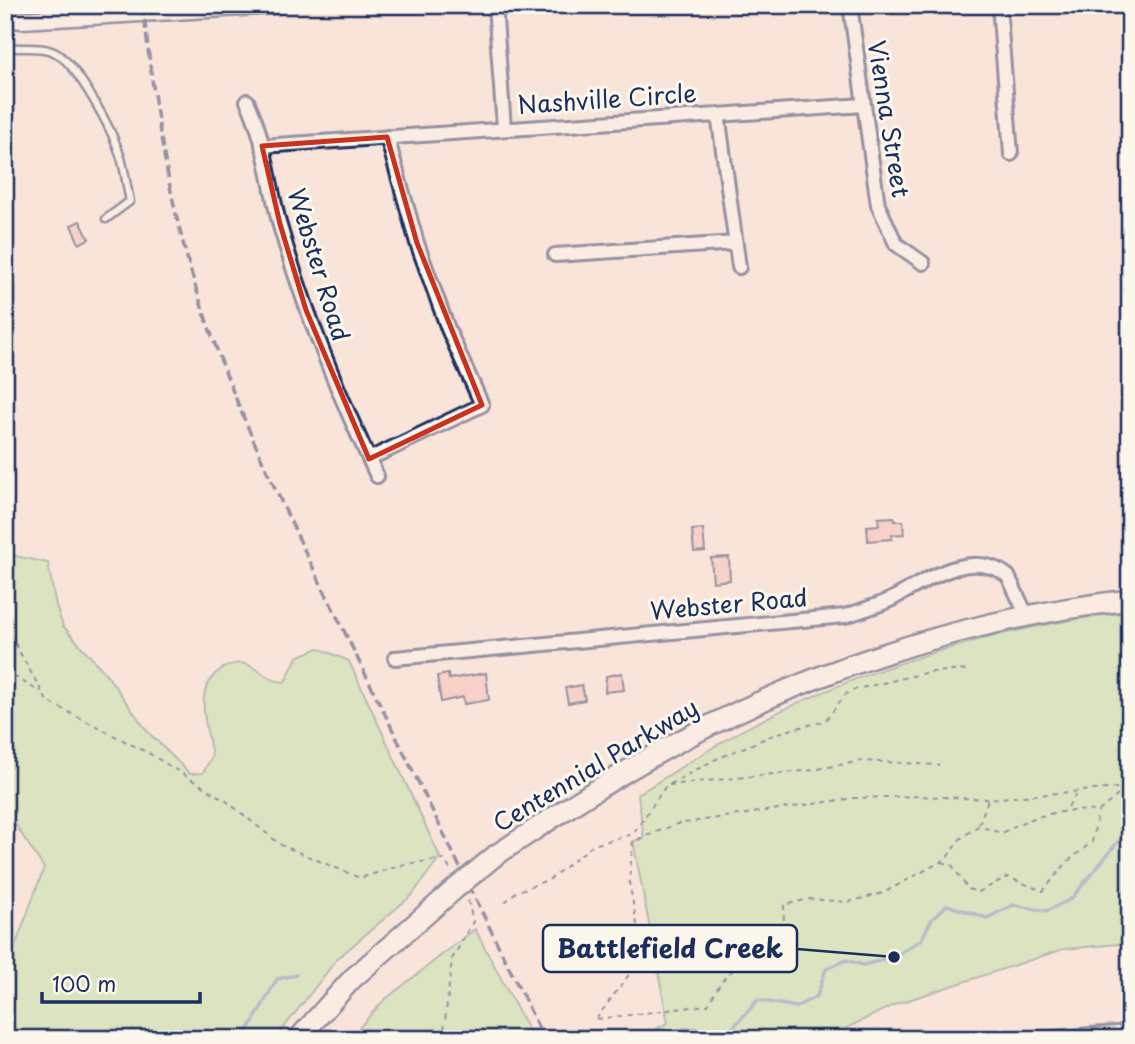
<svg xmlns="http://www.w3.org/2000/svg" width="1135" height="1044" font-family="'Playpen Sans',sans-serif">
	<rect width="100%" height="100%" fill="#f9e4da"/>
	<filter id="ink" filterUnits="userSpaceOnUse"><feTurbulence type="fractalNoise" baseFrequency=".0143" numOctaves="2"/><feDisplacementMap in="SourceGraphic" scale="14" xChannelSelector="R" yChannelSelector="G"/><feConvolveMatrix kernelMatrix="1 2 1 2 8 2 1 2 1" color-interpolation-filters="sRGB"/></filter>
	<g filter="url(#ink)">
		<!-- green -->
		<path fill="#b5e3a2" stroke="#688980" stroke-width="2" d="M5,551L11,555L48,563L56,606L63,626L106,674L148,732L190,774L203,773L212,756C207,725 190,686 225,667C230,664 240,662 246,664C261,669 268,682 285,682L297,657L318,648L349,661L440,857L412,895L338,958L275,1039H5V974L44,868L5,809Z
			M1130,612V943L1064,949L896,1004L824,1039H635L668,1023L633,841L644,839L638,794C673,773 707,750 743,730C855,670 1004,625 1130,612Z
			M475,929L533,1039H349L383,1001Z"/>
		<g fill="none" stroke-linecap="round" stroke-linejoin="round">
			<!-- stream -->
			<path stroke="#678db9" stroke-width="3.5" d="M366,1030L368,1039
				M237,1039L248,1031L277,979L296,975
				M655,1039C682,1028 692,1023 719,1036L729,1032L758,1000L796,1007L817,996L826,969L846,960L863,965L894,957L921,940L932,919L947,905L987,918L1013,905L1047,911L1071,899L1130,827"/>
		</g>
		<!-- building -->
		<path fill="#f4b8b0" stroke="#1b2f5e" stroke-width="2" d="M80,221L89,239L79,244L71,225Z
			M894,517L895,521H903L904,534L892,535V539L868,541L867,526L879,525L878,518Z
			M703,529L705,551L694,552L692,530Z
			M729,557L730,580L713,582L711,558Z
			M486,673L489,700L464,704L463,697L441,702L437,676L448,674L449,679Z
			M622,673L624,690L605,692L606,676Z
			M582,685L585,700L568,703L565,688Z"/>
		<g fill="none" stroke-linecap="round" stroke-linejoin="round">
			<!-- service casing -->
			<g stroke="#1b2f5e" stroke-width="11">
				<path id="service" d="M5,47C23,50 43,44 59,55C79,69 111,128 119,152C125,167 126,185 130,201L106,219"/>
			</g>
			<!-- minor casing -->
			<g stroke="#1b2f5e" stroke-width="18">
				<path id="minor" d="M495,5L504,128
					M850,5L878,205L896,244L923,263
					M999,5L1011,154
					M247,101C266,140 269,185 280,226C305,312 338,394 377,476
					M718,114L739,267
					M262,146L864,105
					M555,255L736,243
					M369,459L482,405L448,329L417,243L387,137
					M395,658L845,616C860,611 877,606 892,599C926,581 971,547 1008,576L1027,616
					M1039,1039L1130,1032"/>
			</g>
			<!-- tertiary casing -->
			<g stroke="#1b2f5e" stroke-width="21">
				<path id="tertiary" d="M5,18L22,20L276,5"/>
			</g>
			<!-- primary casing -->
			<g stroke="#1b2f5e" stroke-width="24">
				<path id="primary" d="M496,855C545,823 593,790 644,761C791,676 960,619 1130,600
					M298,1039L352,979L456,888"/>
			</g>
			<!-- path -->
			<path stroke="#1b2f5e" stroke-width="2" stroke-dasharray="5 5" stroke-linecap="butt" d="M5,626L47,701L150,754L225,800L281,845L360,878L405,864L444,859L451,871
				M5,671L40,692
				M669,785L812,770L862,761L939,765
				M1068,807L1076,794
				M979,824L988,800
				M942,862L952,865L968,889L979,892L1007,877L1043,891L1068,861L1092,842L1098,812
				M505,902L516,892L550,879L593,845L633,834L665,787L714,760L778,733L825,721L845,695L853,690L929,672L969,670
				M596,1019L643,956L629,882L633,841L677,824L854,798L918,796L988,799L1130,787
				M597,1019L708,1005C715,993 723,974 736,969C760,961 761,969 783,950L784,905L809,899L848,902L883,893L946,859L960,839L978,826L1002,833C1034,814 1062,809 1099,811L1130,785
				M443,1039L452,959L473,922L468,900"/>
			<!-- service -->
			<use href="#service" stroke="#fbf7ec" stroke-width="6"/>
			<!-- minor -->
			<use href="#minor" stroke="#fbf7ec" stroke-width="12"/>
			<!-- tertiary -->
			<use href="#tertiary" stroke="#fbf7ec" stroke-width="16"/>
			<!-- primary -->
			<use href="#primary" stroke="#fbf7ec" stroke-width="19"/>
			<!-- rail -->
			<path stroke="#1b2f5e" stroke-width="3.5" stroke-dasharray="10 5" stroke-linecap="butt" d="M143,5C153,96 166,187 192,275C230,403 290,521 349,641C414,773 479,906 544,1039"/>
			<!-- primary-bridge casing -->
			<g stroke="#1b2f5e" stroke-width="24" stroke-linecap="butt">
				<path id="primary-bridge" d="M456,888L496,855"/>
			</g>
			<!-- primary-bridge -->
			<use href="#primary-bridge" stroke="#fbf7ec" stroke-width="19"/>
		</g>
	</g>
	<!-- marked area -->
	<path d="M0 0H1135V1044H0ZM387,137L417,243L482,405L369,459L306,310L280,224L262,146Z" fill="#f9e4da" fill-opacity=".55" fill-rule="evenodd"/>
	<path fill="none" stroke="#c8321e" stroke-width="5" stroke-linejoin="round" d="M387,137L417,243L482,405L369,459L306,310L280,224L262,146Z"/>
	<g text-anchor="middle" stroke-width="6" stroke-linejoin="round" paint-order="stroke">
		<!-- street labels -->
		<g font-size="24" fill="#1b2f5e" stroke="#fbf7ec">
			<text transform="translate(607 100) rotate(-4)" y="8">Nashville Circle</text>
			<text transform="translate(888 119) rotate(81)" y="8">Vienna Street</text>
			<text transform="translate(318 265) rotate(73)" y="8">Webster Road</text>
			<text transform="translate(729 605) rotate(-5)" y="8">Webster Road</text>
			<text transform="translate(596 766) rotate(-31)" y="8">Centennial Parkway</text>
		</g>
	</g>
	<!-- callouts -->
	<path fill="none" stroke="#1b2f5e" stroke-width="2.5" d="M894 957L797 949"/>
	<circle fill="#1b2f5e" stroke="#fbf7ec" stroke-width="2.5" cx="894" cy="957" r="7"/>
	<rect fill="#fbf7ec" stroke="#1b2f5e" stroke-width="2.5" x="543" y="925" width="254" height="47" rx="7"/>
	<g font-size="26" text-anchor="middle" font-weight="bold" fill="#1b2f5e">
		<text x="670" y="958">Battlefield Creek</text>
	</g>
	<!-- margin -->
	<rect width="1135" height="1044" fill="none" stroke="#fbf7ec" stroke-width="28"/>
	<rect x="14" y="14" width="1107" height="1016" fill="none" stroke="#1b2f5e" stroke-width="2.5" filter="url(#ink)"/>
	<!-- scale -->
	<path d="M42 992v10h158v-10" fill="none" stroke="#1b2f5e" stroke-width="3.5"/>
	<text x="52" y="992" font-size="21" fill="#1b2f5e" stroke="#fbf7ec" stroke-width="5" paint-order="stroke">100 m</text>
</svg>
